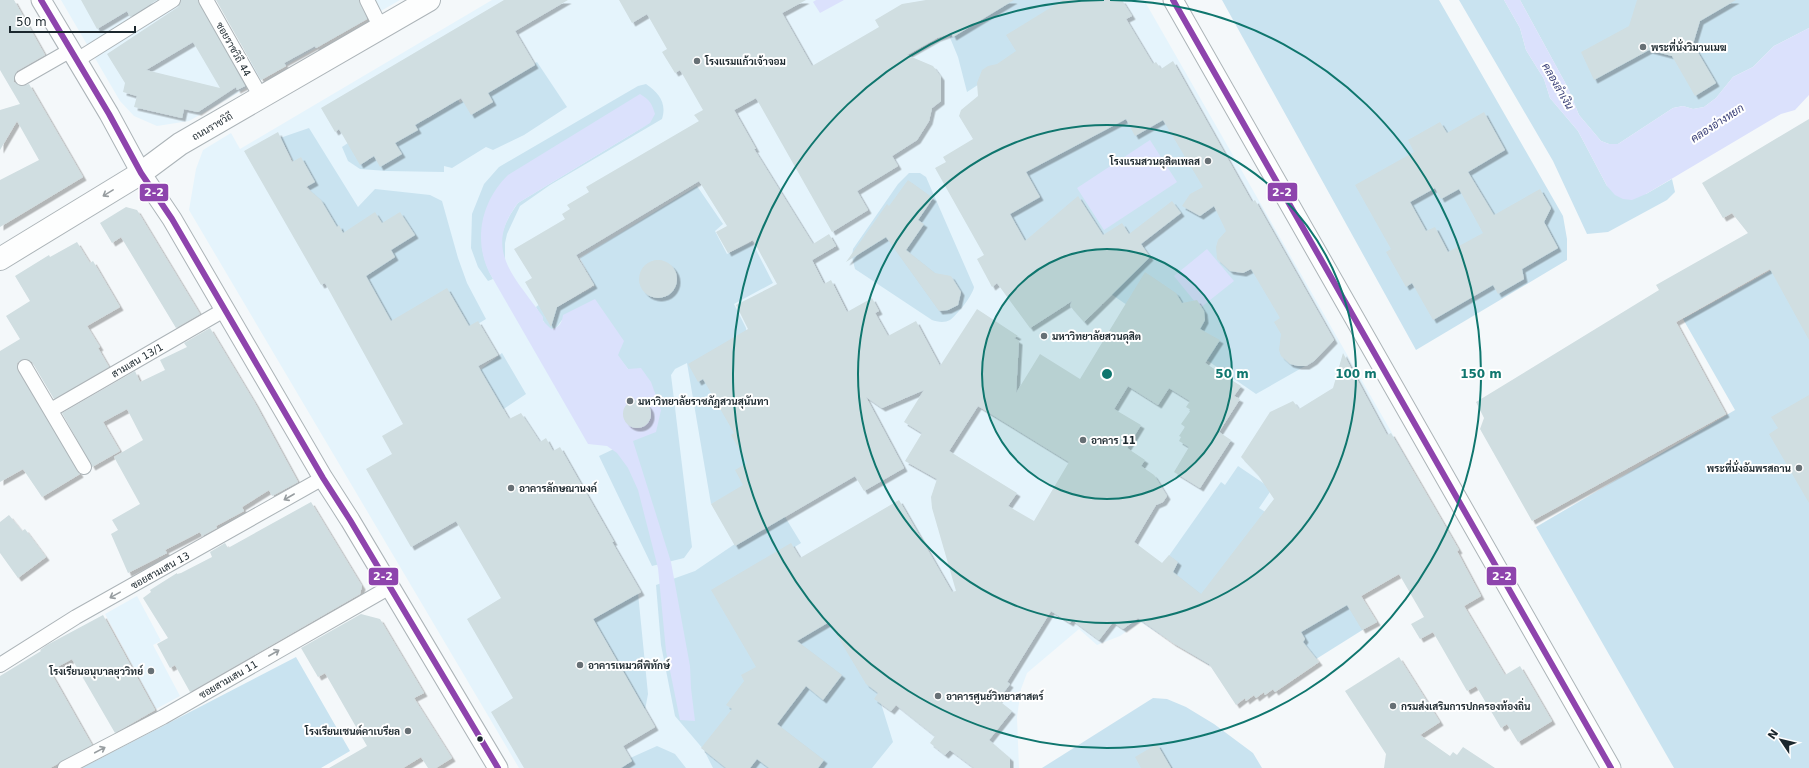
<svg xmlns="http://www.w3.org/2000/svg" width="1809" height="768" font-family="'DejaVu Sans',Sarabun,sans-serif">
	<defs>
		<filter id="shadow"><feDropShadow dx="3.5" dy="3.5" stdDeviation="0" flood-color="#0004"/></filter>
	</defs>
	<rect width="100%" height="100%" fill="#f4f8fa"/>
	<!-- built -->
	<path fill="#e5f4fc" d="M61,0H203L242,67L359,0H400L189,121L157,126L134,116L120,101Z
		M492,0H1144L1412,468L1346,510L1250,614L1210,666L1140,622L1120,636L1097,645L1079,629L1027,673L1021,689L1017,717L1019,768H519L189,210L196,169L203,150L231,133L240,149Z
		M137,596L161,641L153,645L180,696L156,709L105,614Z"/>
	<!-- green -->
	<path fill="#c9e3f0" d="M998,0H1075L1059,32L967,92L958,57L946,28Z
		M1222,0H1439L1563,216L1567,239V260L1416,350Z
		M1459,0H1504L1520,28L1526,50L1544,79L1550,98L1578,131L1607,186L1646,194L1672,179L1675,192L1667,200L1608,232L1587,234L1553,161Z
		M1520,0H1809V28L1774,46L1753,67L1733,77L1716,98L1704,107L1693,109L1683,106L1673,108L1618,144H1609L1601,141L1579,115L1568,88Z
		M537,62L567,107L524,135L493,150L486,147L452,168L444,166V172L387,171L360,169L348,161L342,147L408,103L428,118L447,106L453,92L460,103Z
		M646,84C659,93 667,103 662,119L550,185L520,206L507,234L505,243V260C496,239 505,221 518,203L650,123L484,217C480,242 481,257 493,279L488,281L478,267L471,248L472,214L484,184L499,167L638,86Z
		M1160,98L1314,361L1256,394L1111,294L1066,228L1020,242L989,185Z
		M309,128L358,207L375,189L430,195L442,201L458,258L467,283L486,319L410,365L280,138Z
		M909,173H920L926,177L974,287C973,295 957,315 950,320C945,323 937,322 932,320L855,269L852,257L853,249L898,184Z
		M697,186L723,224L715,231L727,254L752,242L773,283L734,304L746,328L764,479L711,504L687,363L675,369L671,375L692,547L684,558L652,566L599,456L633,440L628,369L617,355L562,320L556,328L551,329L546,326L536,307L546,299L554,309L595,286L580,258Z
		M1775,268L1809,318V768H1674L1536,527L1735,410L1683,319Z
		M502,353L526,394L460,438L437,403Z
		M1238,466L1272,489L1259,508L1267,513L1201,600L1159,570L1221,482L1225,485Z
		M782,512L801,543L718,595L829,615L874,681L893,742L872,768H713L704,750L675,716L661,645L656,585L695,571Z
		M638,593L648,694L645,710L593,619Z
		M1347,602L1364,629L1313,661L1296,633Z
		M296,657L350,751L321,768H82Z
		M1153,698L1167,699L1186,707L1214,724L1253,753L1262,768H1042Z
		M657,746L675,754L686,768H608Z"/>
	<!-- water -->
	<path fill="#dbe1fc" d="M816,0H844L820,13L813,2Z
		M1504,0H1520L1568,88L1579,115L1601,141L1609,144H1618L1673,108L1683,106L1693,109L1704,107L1716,98L1733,77L1753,67L1774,46L1809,28V95L1795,110L1781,114L1646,194L1632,200L1623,199L1615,195L1607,186L1578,131L1550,98L1544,79L1526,50L1520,28Z
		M640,94C650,100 652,104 655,114L650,123L518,203C482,250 515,277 543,317V321L551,329C559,328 562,323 563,315L595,299L624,341L618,355L628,369L641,368L651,382L661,410L656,432L633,441L671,562L690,666L691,688L695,721L680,720L666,651L658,568L638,490L628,468L617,453L607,446L588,444L489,272C473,239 482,200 508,175Z
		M1150,140L1177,182L1104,230L1077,188Z
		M1207,249L1234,281L1200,308L1174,276Z"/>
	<!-- building -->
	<path fill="#d0dee1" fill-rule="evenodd" filter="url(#shadow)" d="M0,0H14L45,55L17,71L14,78V82L22,86L29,84L83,177L0,227V180L39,160L17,121L0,150V110L20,104L0,70Z
		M81,0H157L130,17L127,11L97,29Z
		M181,0H198L245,86L237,90L236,87L198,112L184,109L182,118L134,107L137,96L123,92L125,83L107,54L178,7ZM193,42L220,88L146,70Z
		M216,0H359L367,19L316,48L315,46L284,63L286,66L261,80Z
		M504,0H568L515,31L535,65L488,93L493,102L471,115L461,98L415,125L418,130L395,143L402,154L380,167L374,156L360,165L339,129L335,132L321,108Z
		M619,0H806L782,13L812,66L879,27L875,20L902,4L926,0H1014L953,37L951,33L937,38L907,55L933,66L941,77V101L932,108L929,121L917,140L892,156L898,166L857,191L868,210L832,232L756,98L734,110L756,149H754L813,244L829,234L836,246L812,260L824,284L831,280L847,312L872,298L879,311L875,313L888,336L916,321L940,366L977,309L1018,336L1014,338L1019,341L1016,393L1040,354L1080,379L1145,272L1176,293L1182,303L1197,300L1204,311L1205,320L1200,329L1220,340L1205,363L1241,386L1234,396L1240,399L1219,432L1231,440L1200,488L1174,472L1189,447L1179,441L1181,437L1179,436L1185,427L1181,424L1191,410L1186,407L1190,401L1169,388L1158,405L1128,386L1114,409L1141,425L1127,448L1145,460L1141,466L1154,475L1167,496L1163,502L1156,505L1134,542L1162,563L1169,555L1178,562L1173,572L1201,594L1274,499L1258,475L1241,457L1270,412L1293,401L1299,409L1333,388L1343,353L1387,435L1391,433L1459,550L1457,551L1481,596L1464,606L1505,675L1520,666L1552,721L1518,742L1507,724L1501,728L1476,686L1467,691L1433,632L1420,639L1411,624L1424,617L1399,574L1361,596L1377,622L1362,630L1347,605L1301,632L1305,639L1303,642L1319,662L1275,692L1273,689L1265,695L1264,692L1256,698L1254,695L1246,701L1245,698L1236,705L1209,664L1173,643L1138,618L1123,629L1113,622L1099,640L1072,620L1070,623L1051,611L1007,682L1010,684L998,700L1012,711L989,740L1010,758V768H974L950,750L945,755L930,743L935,736L896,705L891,711L874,699L878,693L866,684L829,622L797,641L842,675L823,700L806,686L777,724L824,760L818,768H769L757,759L750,768H726L701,748L732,709L726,705L744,681L741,675L756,667L711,590L791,543L800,558L899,500L952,592L956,591L932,508L931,497L937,479L905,461L922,433L904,422L924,390L882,408L866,397L904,468L864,491L855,476L735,546L711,504L743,485L735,470L747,463L731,435L734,433L703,379L698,382L688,364L748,329L736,305L777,284L753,240L728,253L716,232L727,226L699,181L576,255L594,285L557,307L551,327L525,282L532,278L514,249L565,219L562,214L570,209L567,205L589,192L586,187L699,121L694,115L703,110L680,70L675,73L662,52L667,49L647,14L632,23ZM978,406L1069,462L1034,521L1008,506L1017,493L949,451Z
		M1063,0H1122L1132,16L1126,19L1153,64L1156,62L1161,69L1173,61L1252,202L1255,200L1334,340L1314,361L1306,366H1298L1290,364L1281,356L1279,350L1281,334L1274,322L1280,318L1251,269L1243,273L1230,271L1217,259L1216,247L1218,240L1226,231L1214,206L1200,216L1182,206L1190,194L1203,187L1163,120L1135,136L1126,119L1026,172L1040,197L1010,214L1025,241L1078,196L1103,235L1122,223L1129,234L1172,201L1181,213L1141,244L1150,257L1084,322L1070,306L1072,301L1030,328L997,283L992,287L977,259L984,255L935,168L946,162L943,157L973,139L959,116L961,110L978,96L977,83L982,70L988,66L997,64L1016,51L1006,35Z
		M1637,0H1736L1700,21L1693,44L1716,83L1695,96L1672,56L1649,50L1594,80L1581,52L1629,26Z
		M1484,112L1505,150L1468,172L1494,215L1540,189L1551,208L1544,222L1558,248L1522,269L1524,279L1498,294L1493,285L1433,320L1412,283L1406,287L1386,252L1391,249L1355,185L1414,152L1408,140L1440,122L1447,133ZM1435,188L1441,199L1459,189L1483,233L1448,252L1435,227L1426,231L1410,202Z
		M1809,119V340L1770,269L1676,322L1726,414L1532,521L1480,429L1484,418L1476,402L1659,290L1656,285L1748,233L1732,213L1723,218L1702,183Z
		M278,132L292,162L301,157L315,182L306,187L321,200L337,227L339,225L343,233L375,212L382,223L400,212L415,235L391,250L395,257L366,276L391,321L447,288L469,326L478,321L498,355L478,366L509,419L521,413L540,442L546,438L553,451L560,447L614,542H612L641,592L593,619L655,727L623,746L632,761L621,768H524L491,712L513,698L467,619L501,598L456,521L411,547L366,469L392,454L382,436L403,424L325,283L321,285L244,151Z
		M908,180L933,198L918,220L924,224L906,250L935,273L951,276L961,292L958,305L948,310L939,311L886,237L846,262L887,204L889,206Z
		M126,207L137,210L200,314L176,328L121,237L112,243L100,223Z
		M77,242L90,263L93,261L120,307L87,326L100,347L98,348L109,367L54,399L32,362L25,359L17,363L18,371L80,474L42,497L23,469L0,482V351L20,339L6,316L30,301L15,276L49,255L50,257Z
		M639 279a19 19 0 1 1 38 0a19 19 0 1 1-38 0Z
		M210,328L255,403L298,482L272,496L269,490L242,507L244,511L216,526L217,528L202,536L200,532L165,550L167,553L128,573L111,534L118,530L112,520L140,504L114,457L143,440L127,409L103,422L120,451L92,467L62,413L135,371L140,382L165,370L160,360L187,347L184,343Z
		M1809,395V503L1769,434L1778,428L1771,417Z
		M623 414a14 14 0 1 1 28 0a14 14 0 1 1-28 0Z
		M311,502L362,586L360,594L190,692L175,665L170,668L157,644L168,638L143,598L151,592L150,590L177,573V574L181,573L212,557L210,552L225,543L228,548Z
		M9,515L22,531L25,529L46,557L18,578L0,553V522Z
		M361,614L380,619L424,693L414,698L452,758L436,768H428L421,757L403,768H329L367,746L325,673L318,677L301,648Z
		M103,615L155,710L115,733L72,659L50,671L92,745L50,768H0V676L41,651L40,650L47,645Z
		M1399,657L1440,722L1420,735L1450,756L1453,752L1457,755L1463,747L1495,768H1384L1386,754L1345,691Z
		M1157,744L1171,768H1141L1135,757Z"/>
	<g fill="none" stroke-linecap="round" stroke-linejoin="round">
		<!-- street casing -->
		<g stroke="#acb4b8" stroke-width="16">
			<path id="street" d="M206,0L261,97
				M367,0L381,28
				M77,60L173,0
				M22,78L71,50
				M25,367L84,467
				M51,410L224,310
				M0,665L76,617L323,478
				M65,768L163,717L390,587"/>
		</g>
		<!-- secondary casing -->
		<g stroke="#acb4b8" stroke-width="21">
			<path id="secondary" d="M41,0L109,114L141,173L172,219L323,478L350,520L498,768
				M1173,0L1611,768"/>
		</g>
		<!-- primary casing -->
		<g stroke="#acb4b8" stroke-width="24">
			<path id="primary" d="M0,259L141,173L180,144L429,0"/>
		</g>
		<!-- street -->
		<use href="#street" stroke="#fdfefe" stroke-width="14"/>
		<!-- secondary -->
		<use href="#secondary" stroke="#fdfefe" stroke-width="19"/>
		<!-- primary -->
		<use href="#primary" stroke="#fdfefe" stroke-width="22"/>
		<!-- bus-1 casing -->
		<g stroke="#fff" stroke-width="9">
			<path id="bus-1" d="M41,0L109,114L141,173L172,219L323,478L350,520L498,768
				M1173,0L1611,768"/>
		</g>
		<!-- bus-1 -->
		<use href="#bus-1" stroke="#8e44ad" stroke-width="6"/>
	</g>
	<!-- one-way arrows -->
	<defs><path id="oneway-shaft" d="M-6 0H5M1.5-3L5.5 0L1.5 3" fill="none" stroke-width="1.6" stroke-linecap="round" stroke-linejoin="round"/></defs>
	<g stroke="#979da0">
		<use href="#oneway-shaft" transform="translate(108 193) rotate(149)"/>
		<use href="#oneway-shaft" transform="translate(289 497) rotate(150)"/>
		<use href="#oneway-shaft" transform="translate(115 595) rotate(151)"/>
		<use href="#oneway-shaft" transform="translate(274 653) rotate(-30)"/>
		<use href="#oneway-shaft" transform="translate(100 750) rotate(-28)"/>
	</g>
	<!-- distance rings -->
	<circle cx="1107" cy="374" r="125" fill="#0f766e" fill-opacity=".12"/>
	<g fill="none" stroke="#0f766e" stroke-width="2">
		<circle cx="1107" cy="374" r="125"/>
		<circle cx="1107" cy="374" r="249"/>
		<path d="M1110 0A374 374 0 1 1 1104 0"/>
	</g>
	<!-- markers -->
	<g fill="#677075" stroke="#fff" stroke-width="1.5">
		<circle cx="1643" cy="47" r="4"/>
		<circle cx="697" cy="61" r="4"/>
		<circle cx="1208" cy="161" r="4"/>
		<circle cx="1044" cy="336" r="4"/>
		<circle cx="630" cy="401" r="4"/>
		<circle cx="1083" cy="440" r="4"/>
		<circle cx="1799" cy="468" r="4"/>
		<circle cx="511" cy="488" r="4"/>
		<circle cx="580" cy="665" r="4"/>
		<circle cx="151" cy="671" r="4"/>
		<circle cx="938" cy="696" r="4"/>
		<circle cx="1393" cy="706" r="4"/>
		<circle cx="408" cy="731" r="4"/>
	</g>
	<circle fill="#1b272d" stroke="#fff" stroke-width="1.5" cx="480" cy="739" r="3.5"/>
	<g text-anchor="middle" stroke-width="4" stroke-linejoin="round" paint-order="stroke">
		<!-- poi labels -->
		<g font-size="10" font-weight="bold" fill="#1b272d" stroke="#fff" text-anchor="start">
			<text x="1651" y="51">พระที่นั่งวิมานเมฆ</text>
			<text x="705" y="65">โรงแรมแก้วเจ้าจอม</text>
			<text x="1200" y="165" text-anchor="end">โรงแรมสวนดุสิตเพลส</text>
			<text x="1052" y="340">มหาวิทยาลัยสวนดุสิต</text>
			<text x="638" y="405">มหาวิทยาลัยราชภัฏสวนสุนันทา</text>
			<text x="1091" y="444">อาคาร 11</text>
			<text x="1791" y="472" text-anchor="end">พระที่นั่งอัมพรสถาน</text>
			<text x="519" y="492">อาคารลักษณานงค์</text>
			<text x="588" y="669">อาคารเหมวดีพิทักษ์</text>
			<text x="143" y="675" text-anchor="end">โรงเรียนอนุบาลยุววิทย์</text>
			<text x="946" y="700">อาคารศูนย์วิทยาสาสตร์</text>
			<text x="1401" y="710">กรมส่งเสริมการปกครองท้องถิ่น</text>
			<text x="400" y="735" text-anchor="end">โรงเรียนเซนต์คาเบรียล</text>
		</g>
		<!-- street labels -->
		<g font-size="10" fill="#1b272d" stroke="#fff">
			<text transform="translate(234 49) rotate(61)" y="4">ซอยราชวิถี 44</text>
			<text transform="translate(212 126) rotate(-30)" y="4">ถนนราชวิถี</text>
			<text transform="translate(137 360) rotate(-30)" y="4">สามเสน 13/1</text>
			<text transform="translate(160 570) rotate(-29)" y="4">ซอยสามเสน 13</text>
			<text transform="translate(228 679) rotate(-30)" y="4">ซอยสามเสน 11</text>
		</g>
		<!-- water labels -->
		<g font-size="11" font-style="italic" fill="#383e76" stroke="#fff">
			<text transform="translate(1558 86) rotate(60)" y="4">คลองลำเงิน</text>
			<text transform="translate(1717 123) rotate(-33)" y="4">คลองอ่างหยก</text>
		</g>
	</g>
	<circle cx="1107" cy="374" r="6" fill="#0f766e" stroke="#fff" stroke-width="2"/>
	<g font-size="12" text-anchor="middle" font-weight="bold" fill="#0f766e" stroke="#fff" stroke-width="4" stroke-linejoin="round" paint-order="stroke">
		<text x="1232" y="378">50 m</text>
		<text x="1356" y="378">100 m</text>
		<text x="1481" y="378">150 m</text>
	</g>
	<g stroke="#fff" stroke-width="1.5">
		<rect x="1267" y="182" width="31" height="20" rx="4" fill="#8e44ad"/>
		<rect x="139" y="183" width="30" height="19" rx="4" fill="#8e44ad"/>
		<rect x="1486" y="566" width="31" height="20" rx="4" fill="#8e44ad"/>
		<rect x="368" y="567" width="31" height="19" rx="4" fill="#8e44ad"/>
	</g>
	<g font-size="11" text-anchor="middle" font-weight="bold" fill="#fff">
		<text x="1282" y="196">2-2</text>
		<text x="154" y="196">2-2</text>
		<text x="1502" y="580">2-2</text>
		<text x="383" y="580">2-2</text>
	</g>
	<!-- north arrow -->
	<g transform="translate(1781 740) rotate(305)" stroke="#ffffff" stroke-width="3" paint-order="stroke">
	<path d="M0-3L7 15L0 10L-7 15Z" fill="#1b272d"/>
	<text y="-6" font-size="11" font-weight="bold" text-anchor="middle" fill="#1b272d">N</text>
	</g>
	<!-- scale -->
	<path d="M10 26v6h125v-6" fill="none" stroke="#1b272d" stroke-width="2"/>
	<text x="16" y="26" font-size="12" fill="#1b272d" stroke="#ffffff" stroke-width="3" paint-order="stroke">50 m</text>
</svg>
